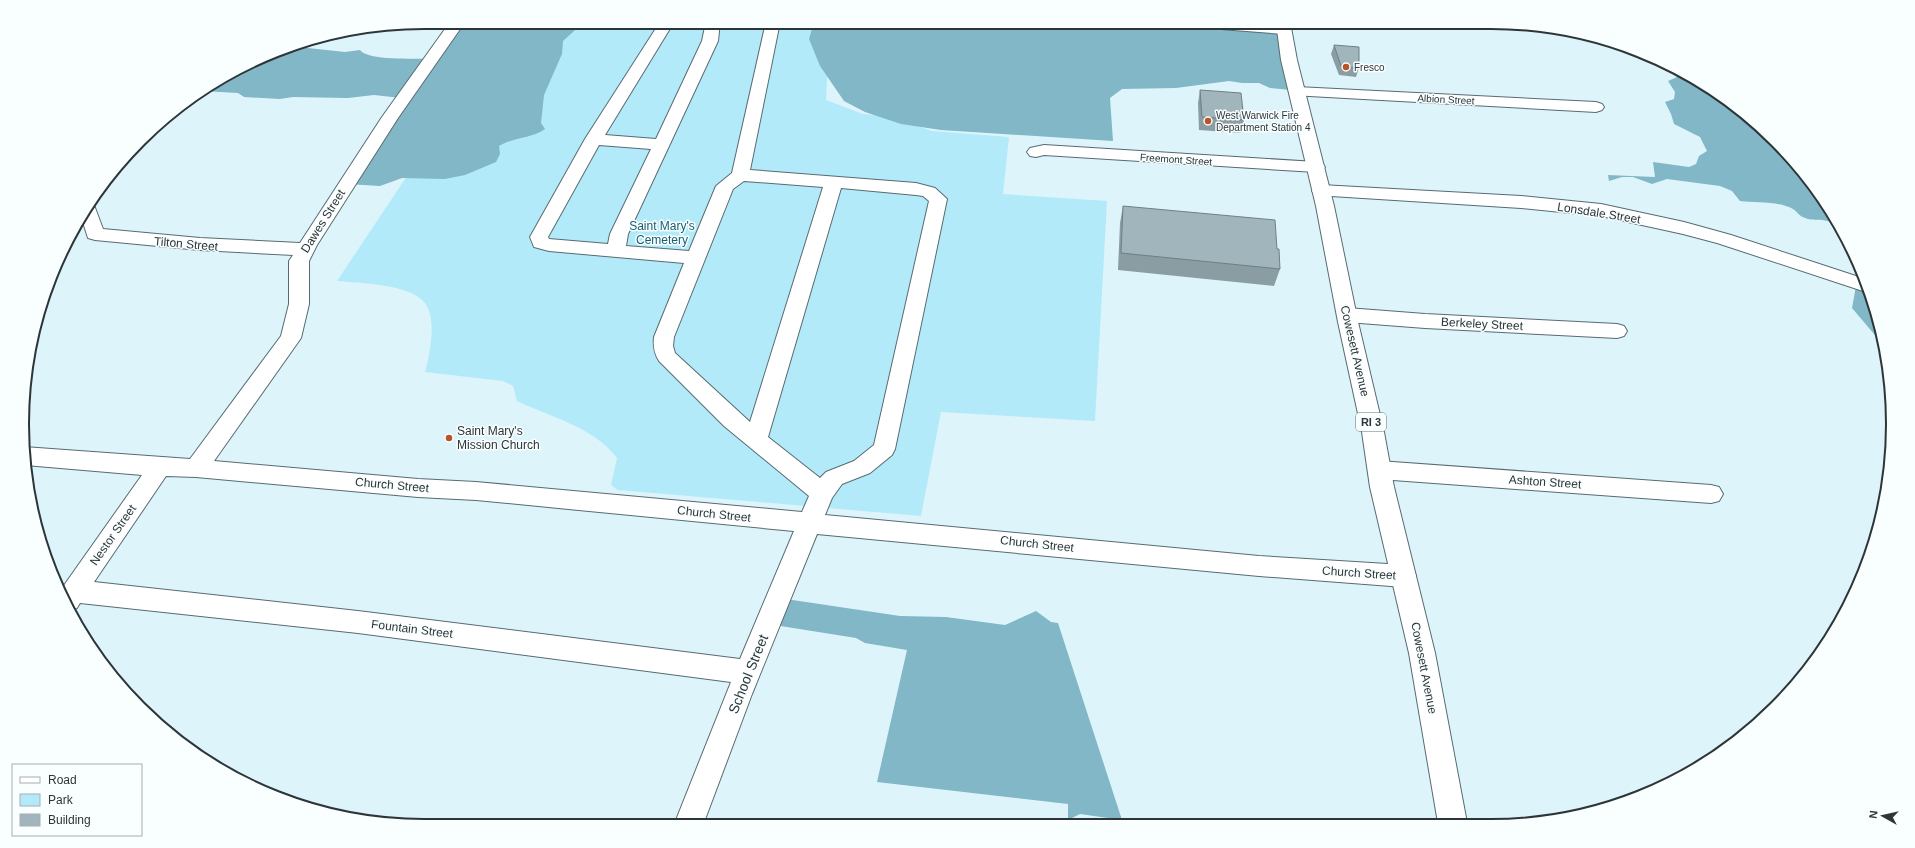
<svg xmlns="http://www.w3.org/2000/svg" width="1915" height="848" font-family="Helvetica,sans-serif">
	<rect width="100%" height="100%" fill="#def4fb"/>
	<!-- green -->
	<path fill="#b3eafa" d="M547,22H830L826,100L863,114L889,116L932,131L1009,137L1003,194L1107,201L1095,421L941,412L921,516L618,490L611,485L617,458C594,427 550,417 517,401L513,386L503,381L425,372C430,354 437,319 425,303C411,284 359,283 337,281L427,146Z"/>
	<!-- forest -->
	<path fill="#81b7c6" d="M457,22L523,23L584,22L563,41L562,54L544,95L541,123L545,129C531,139 513,137 499,146L500,154L496,162L465,175L445,179L402,178L380,186L347,184L401,98L374,95L348,98L293,97L280,99L244,97L238,93L202,91L223,76L289,46L345,52L360,50C368,61 414,58 429,59Z
		M814,22H1179L1286,30L1301,91L1270,88L1259,83H1242L1229,81L1176,88L1122,89L1110,98L1113,141L941,130L901,124L865,112L844,101L820,66L809,39Z
		M1684,74L1714,90L1775,140L1825,200L1839,226C1824,216 1814,223 1803,217C1799,216 1797,211 1793,209C1779,201 1756,203 1740,201L1732,191L1720,186L1667,179L1652,184L1633,177H1622L1609,181L1608,175L1655,177L1653,162L1689,167L1696,164L1699,156L1707,151L1700,137L1674,124L1671,114L1665,102L1674,99L1675,92L1668,81Z
		M1856,286L1868,288L1885,347L1852,308Z
		M779,598L900,616L946,617L1005,625L1036,611L1051,622L1058,623L1122,820L1080,814L1068,820V804L877,782L907,650L865,643L856,638L768,624Z"/>
	<g fill="none" stroke-linecap="round" stroke-linejoin="round">
		<!-- minor casing -->
		<g stroke="#576b71" stroke-width="2">
			<path id="minor" d="M450,22H465L398,118L317,245L309,261V304L301,338L214,461L418,479L476,482L802,512L809,496L724,426L659,361C654,353 653,346 654,337L684,263L549,251L534,247L530,237L585,139L660,22H674L605,135L656,139L702,41L706,22H720L718,41L628,234L626,246L689,251L716,186L732,173L766,22H780L750,170L916,183L935,188L947,199L895,449L892,455L870,473L842,484L832,498L825,515L1259,556L1404,565L1413,568L1416,576L1413,584L1404,587L1259,576L817,534L752,694L703,825H674L731,682L358,633L80,603L77,608L69,611L60,591L142,475L25,465L24,447L190,459L281,336L289,304V261L293,255L200,250L95,240L88,238L81,216L90,204L94,205L103,229L200,238L300,243L382,117ZM599,145L651,149L610,234L608,244L549,239L548,237ZM744,181L823,187L750,422L675,353L673,346L674,337L733,189ZM841,188L916,195L923,196L929,201L874,445L854,461L826,472L820,478L768,437ZM166,476L196,477L418,497L476,500L794,531L740,659L358,611L94,582Z
				M1175,22H1247L1284,24L1289,26L1292,29L1289,32L1284,34L1182,26L1177,25Z
				M1297,87L1596,102L1602,104L1604,107L1602,110L1596,112L1291,95L1289,92L1291,89Z
				M1044,145L1316,162L1322,163L1325,167L1322,171L1316,172L1044,155L1036,157L1030,156L1027,152L1030,148Z
				M1321,185L1521,196L1601,204L1684,222L1731,235L1865,279L1869,293L1717,243L1683,234L1601,216L1521,208L1315,195L1312,191L1315,187Z
				M1347,308L1425,314L1617,324L1624,326L1627,331L1624,336L1617,338L1425,328L1347,322L1340,320L1337,315L1340,310Z
				M1379,461L1711,485L1719,487L1723,494L1719,501L1711,503L1379,479L1371,476L1368,470L1371,464Z"/>
		</g>
		<!-- major casing -->
		<g stroke="#576b71" stroke-width="2">
			<path id="major" d="M1276,22H1290L1297,60L1334,206L1358,322L1384,432L1394,487L1435,653L1467,823H1438L1409,653L1370,487L1362,432L1338,322L1316,206L1281,60Z"/>
		</g>
		<!-- minor -->
		<use href="#minor" fill="#fff" fill-rule="evenodd"/>
		<!-- major -->
		<use href="#major" fill="#fff" fill-rule="evenodd"/>
	</g>
	<!-- wall -->
	<path fill="#8a9da2" d="M1334,45L1359,68L1356,77L1339,75L1331,54Z
		M1200,90L1244,120L1241,133L1199,130L1198,103Z
		M1123,206L1277,249L1280,269L1274,286L1118,270L1120,223Z"/>
	<!-- building -->
	<path fill="#a0b6bc" stroke="#707f84" d="M1334,45L1359,47V68L1341,66Z
		M1200,90L1241,93L1244,120L1202,117Z
		M1123,206L1275,220L1277,249H1279L1280,269L1121,253Z"/>
	<!-- markers -->
	<g fill="#b95423" stroke="#f9feff" stroke-width="1.5">
		<circle cx="1346" cy="67" r="4"/>
		<circle cx="1208" cy="121" r="4"/>
		<circle cx="449" cy="438" r="4"/>
	</g>
	<g text-anchor="middle" stroke-width="3" stroke-linejoin="round" paint-order="stroke">
		<!-- far-poi labels -->
		<g font-size="10" fill="#2d3538" stroke="#f9feff" text-anchor="start">
			<text x="1354" y="71">Fresco</text>
			<text x="1216" y="119">West Warwick Fire<tspan x="1216" dy="12">Department Station 4</tspan></text>
		</g>
		<!-- far-street labels -->
		<g font-size="10" fill="#2d3538" stroke="#f9feff">
			<text transform="translate(1446 99) rotate(3)" y="4">Albion Street</text>
			<text transform="translate(1176 159) rotate(4)" y="4">Freemont Street</text>
		</g>
		<!-- shield labels -->
		<rect fill="#f9feff" stroke="#6a7174" stroke-width="1" x="1356" y="413" width="30" height="18" rx="3"/>
		<g font-size="11" font-weight="bold" fill="#2d3538">
			<text x="1371" y="426">RI 3</text>
		</g>
		<!-- street labels -->
		<g font-size="12" fill="#2d3538" stroke="#f9feff">
			<text transform="translate(1599 213) rotate(9)" y="4">Lonsdale Street</text>
			<text transform="translate(323 221) rotate(-58)" y="4">Dawes Street</text>
			<text transform="translate(186 244) rotate(5)" y="4">Tilton Street</text>
			<text transform="translate(1482 324) rotate(3)" y="4">Berkeley Street</text>
			<text transform="translate(1355 351) rotate(77)" y="4">Cowesett Avenue</text>
			<text transform="translate(1545 482) rotate(4)" y="4">Ashton Street</text>
			<text transform="translate(392 485) rotate(5)" y="4">Church Street</text>
			<text transform="translate(714 514) rotate(6)" y="4">Church Street</text>
			<text transform="translate(113 535) rotate(-55)" y="4">Nestor Street</text>
			<text transform="translate(1037 544) rotate(6)" y="4">Church Street</text>
			<text transform="translate(1359 573) rotate(4)" y="4">Church Street</text>
			<text transform="translate(412 629) rotate(7)" y="4">Fountain Street</text>
			<text transform="translate(1424 668) rotate(79)" y="4">Cowesett Avenue</text>
		</g>
		<!-- park labels -->
		<g font-size="12" fill="#165e6f" stroke="#f9feff">
			<text x="662" y="230">Saint Mary's<tspan x="662" dy="14">Cemetery</tspan></text>
		</g>
		<!-- poi labels -->
		<g font-size="12" fill="#2d3538" stroke="#f9feff" text-anchor="start">
			<text x="457" y="435">Saint Mary's<tspan x="457" dy="14">Mission Church</tspan></text>
		</g>
		<!-- near-street labels -->
		<g font-size="14" fill="#2d3538" stroke="#f9feff">
			<text transform="translate(748 674) rotate(-68)" y="5">School Street</text>
		</g>
	</g>
	<!-- crop -->
	<path d="M0 0H1915V848H0ZM424 29H1491A395 395 0 0 1 1886 424V424A395 395 0 0 1 1491 819H424A395 395 0 0 1 29 424V424A395 395 0 0 1 424 29Z" fill="#f9feff" fill-rule="evenodd"/>
	<path fill="none" stroke="#2d3538" stroke-width="2" d="M424 29H1491A395 395 0 0 1 1886 424V424A395 395 0 0 1 1491 819H424A395 395 0 0 1 29 424V424A395 395 0 0 1 424 29Z"/>
	<!-- legend -->
	<rect x="12" y="764" width="130" height="72" fill="#f9feff" stroke="#a7aeaf"/>
	<rect x="20" y="777" width="20" height="6" fill="#ffffff" stroke="#a7aeaf"/>
	<text x="48" y="784" font-size="12" fill="#2d3538">Road</text>
	<rect x="20" y="794" width="20" height="12" fill="#b3eafa" stroke="#a7aeaf"/>
	<text x="48" y="804" font-size="12" fill="#2d3538">Park</text>
	<rect x="20" y="814" width="20" height="12" fill="#a0b6bc" stroke="#a7aeaf"/>
	<text x="48" y="824" font-size="12" fill="#2d3538">Building</text>
	<!-- north arrow -->
	<g transform="translate(1883 816) rotate(278)" stroke="#f9feff" stroke-width="3" paint-order="stroke">
	<path d="M0-3L7 15L0 10L-7 15Z" fill="#2d3538"/>
	<text y="-6" font-size="11" font-weight="bold" text-anchor="middle" fill="#2d3538">N</text>
	</g>
</svg>
